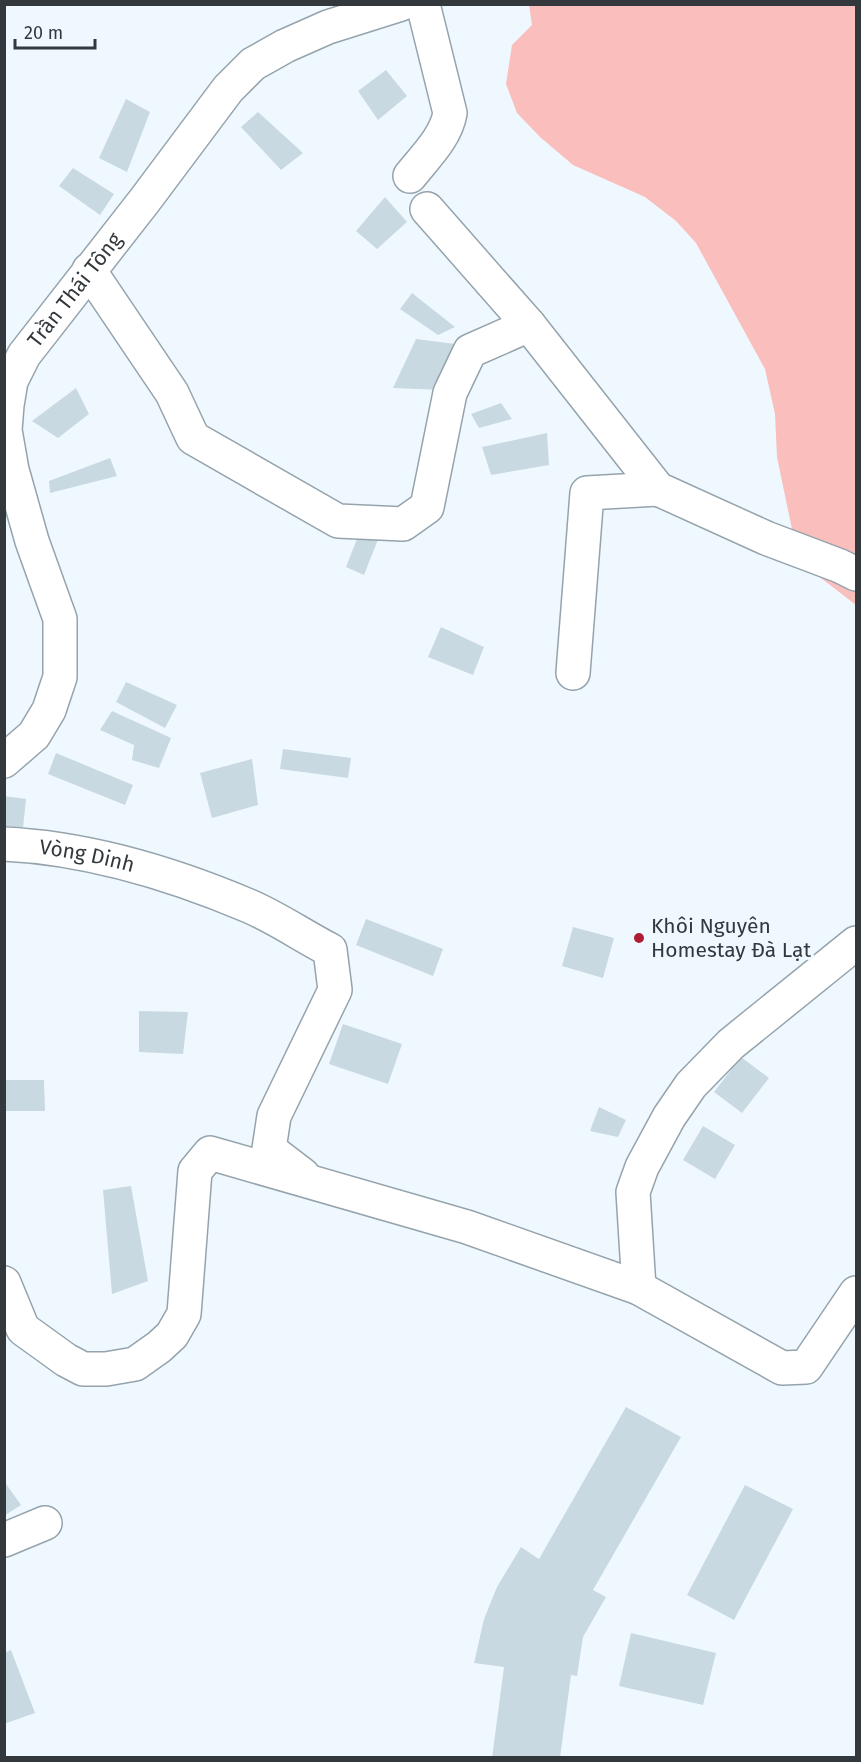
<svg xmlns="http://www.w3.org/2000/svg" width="861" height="1762" font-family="'Fira Sans',sans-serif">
	<rect width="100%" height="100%" fill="#eff8fe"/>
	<!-- green -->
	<path fill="#fabebd" d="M529,5H856V605L817,575L793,534L777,457L775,414L765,369L696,243L676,221L645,197L573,165L540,137L517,113L506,84L512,45L532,25Z"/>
	<!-- building -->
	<path fill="#c9d9e2" d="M386,70L407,96L378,120L358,91Z
		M126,99L150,112L127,172L99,158Z
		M258,112L303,153L281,170L241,127Z
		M73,168L114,194L100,215L59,186Z
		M385,197L407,222L377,249L356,231Z
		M412,293L455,327L438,335L400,309Z
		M416,339L463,345L442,390L393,388Z
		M76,388L89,414L58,438L32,421Z
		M501,403L512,419L479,428L471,414Z
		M547,433L549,465L491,475L482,447Z
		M110,458L117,476L50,493L49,481Z
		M360,531L381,532L364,575L346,567Z
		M441,627L484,647L473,675L428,657Z
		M126,682L177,705L165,728L116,702Z
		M112,711L171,738L159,768L132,760L134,745L100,730Z
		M283,749L351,758L348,778L280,769Z
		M56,753L133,785L125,805L48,774Z
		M252,759L258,805L212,818L200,773Z
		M4,796L26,799L23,828L4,826Z
		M366,919L443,949L433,976L356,945Z
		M573,927L614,938L603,978L562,966Z
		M139,1011L188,1012L183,1054L139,1052Z
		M343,1024L402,1044L388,1084L329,1064Z
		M741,1057L769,1078L742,1113L714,1092Z
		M4,1080H44L45,1111H4Z
		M599,1107L626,1120L618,1137L590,1131Z
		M703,1126L735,1145L715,1179L683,1160Z
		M131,1186L148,1281L112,1294L103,1190Z
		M626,1407L681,1437L593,1590L606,1597L583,1637L577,1676L571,1675L560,1758H492L504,1667L474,1663L484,1619L497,1587L521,1547L539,1559Z
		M4,1481L21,1505L4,1516Z
		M745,1485L793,1509L734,1620L687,1595Z
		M631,1633L716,1653L703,1705L619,1686Z
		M11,1650L35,1713L4,1724V1653Z"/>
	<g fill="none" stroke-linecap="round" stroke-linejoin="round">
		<!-- minor casing -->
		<g stroke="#95a3ac" stroke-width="36">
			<g id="minor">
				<path d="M410,176C425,157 446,137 450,113L423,4"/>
				<path d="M427,209L529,325L658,489L766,538L840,566L856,574"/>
				<path d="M89,270L172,393L193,438L338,521L403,524L427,507L450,393L470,351L529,325"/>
				<path d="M573,673L587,493L658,489"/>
				<path id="s1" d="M4,761L34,735L49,710L60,677V619L32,541L12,470L5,430L7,405L11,381L24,355L145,200L228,89L253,64L285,46L328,27L401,4"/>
				<path id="s2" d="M4,844C89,848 171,873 249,906C277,918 303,936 330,950L335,990L274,1116L269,1149L303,1175"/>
				<path d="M4,1283L23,1329L66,1360L83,1369H106L135,1364L159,1347L172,1335L184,1314L195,1171L210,1153L467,1227L639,1288L782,1368L806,1367L856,1293"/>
				<path d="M639,1288L633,1192L642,1167L669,1117L691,1085L731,1044L856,943"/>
				<path d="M4,1540L45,1523"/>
			</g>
		</g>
		<!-- minor -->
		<use href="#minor" stroke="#fff" stroke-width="33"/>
	</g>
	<!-- markers -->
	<circle fill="#af1b34" stroke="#eff8fe" stroke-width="2" cx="639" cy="938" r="6"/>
	<g text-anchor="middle" stroke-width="6" stroke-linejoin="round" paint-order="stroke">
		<!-- street labels -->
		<g font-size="21" fill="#32383c" stroke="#eff8fe">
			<text dy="7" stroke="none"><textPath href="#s1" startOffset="520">Trần Thái Tông</textPath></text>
			<text dy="7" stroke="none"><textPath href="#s2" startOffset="84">Vòng Dinh</textPath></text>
		</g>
		<!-- poi labels -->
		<g font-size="21" fill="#32383c" stroke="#eff8fe" text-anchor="start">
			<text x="651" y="933">Khôi Nguyên<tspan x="651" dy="24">Homestay Đà Lạt</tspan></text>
		</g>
	</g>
	<!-- border -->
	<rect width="861" height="1762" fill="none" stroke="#32383c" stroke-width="12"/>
	<!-- scale -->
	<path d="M15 39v9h80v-9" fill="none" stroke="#32383c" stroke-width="3"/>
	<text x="24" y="39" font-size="18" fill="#32383c" stroke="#eff8fe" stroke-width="4.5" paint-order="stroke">20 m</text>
</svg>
